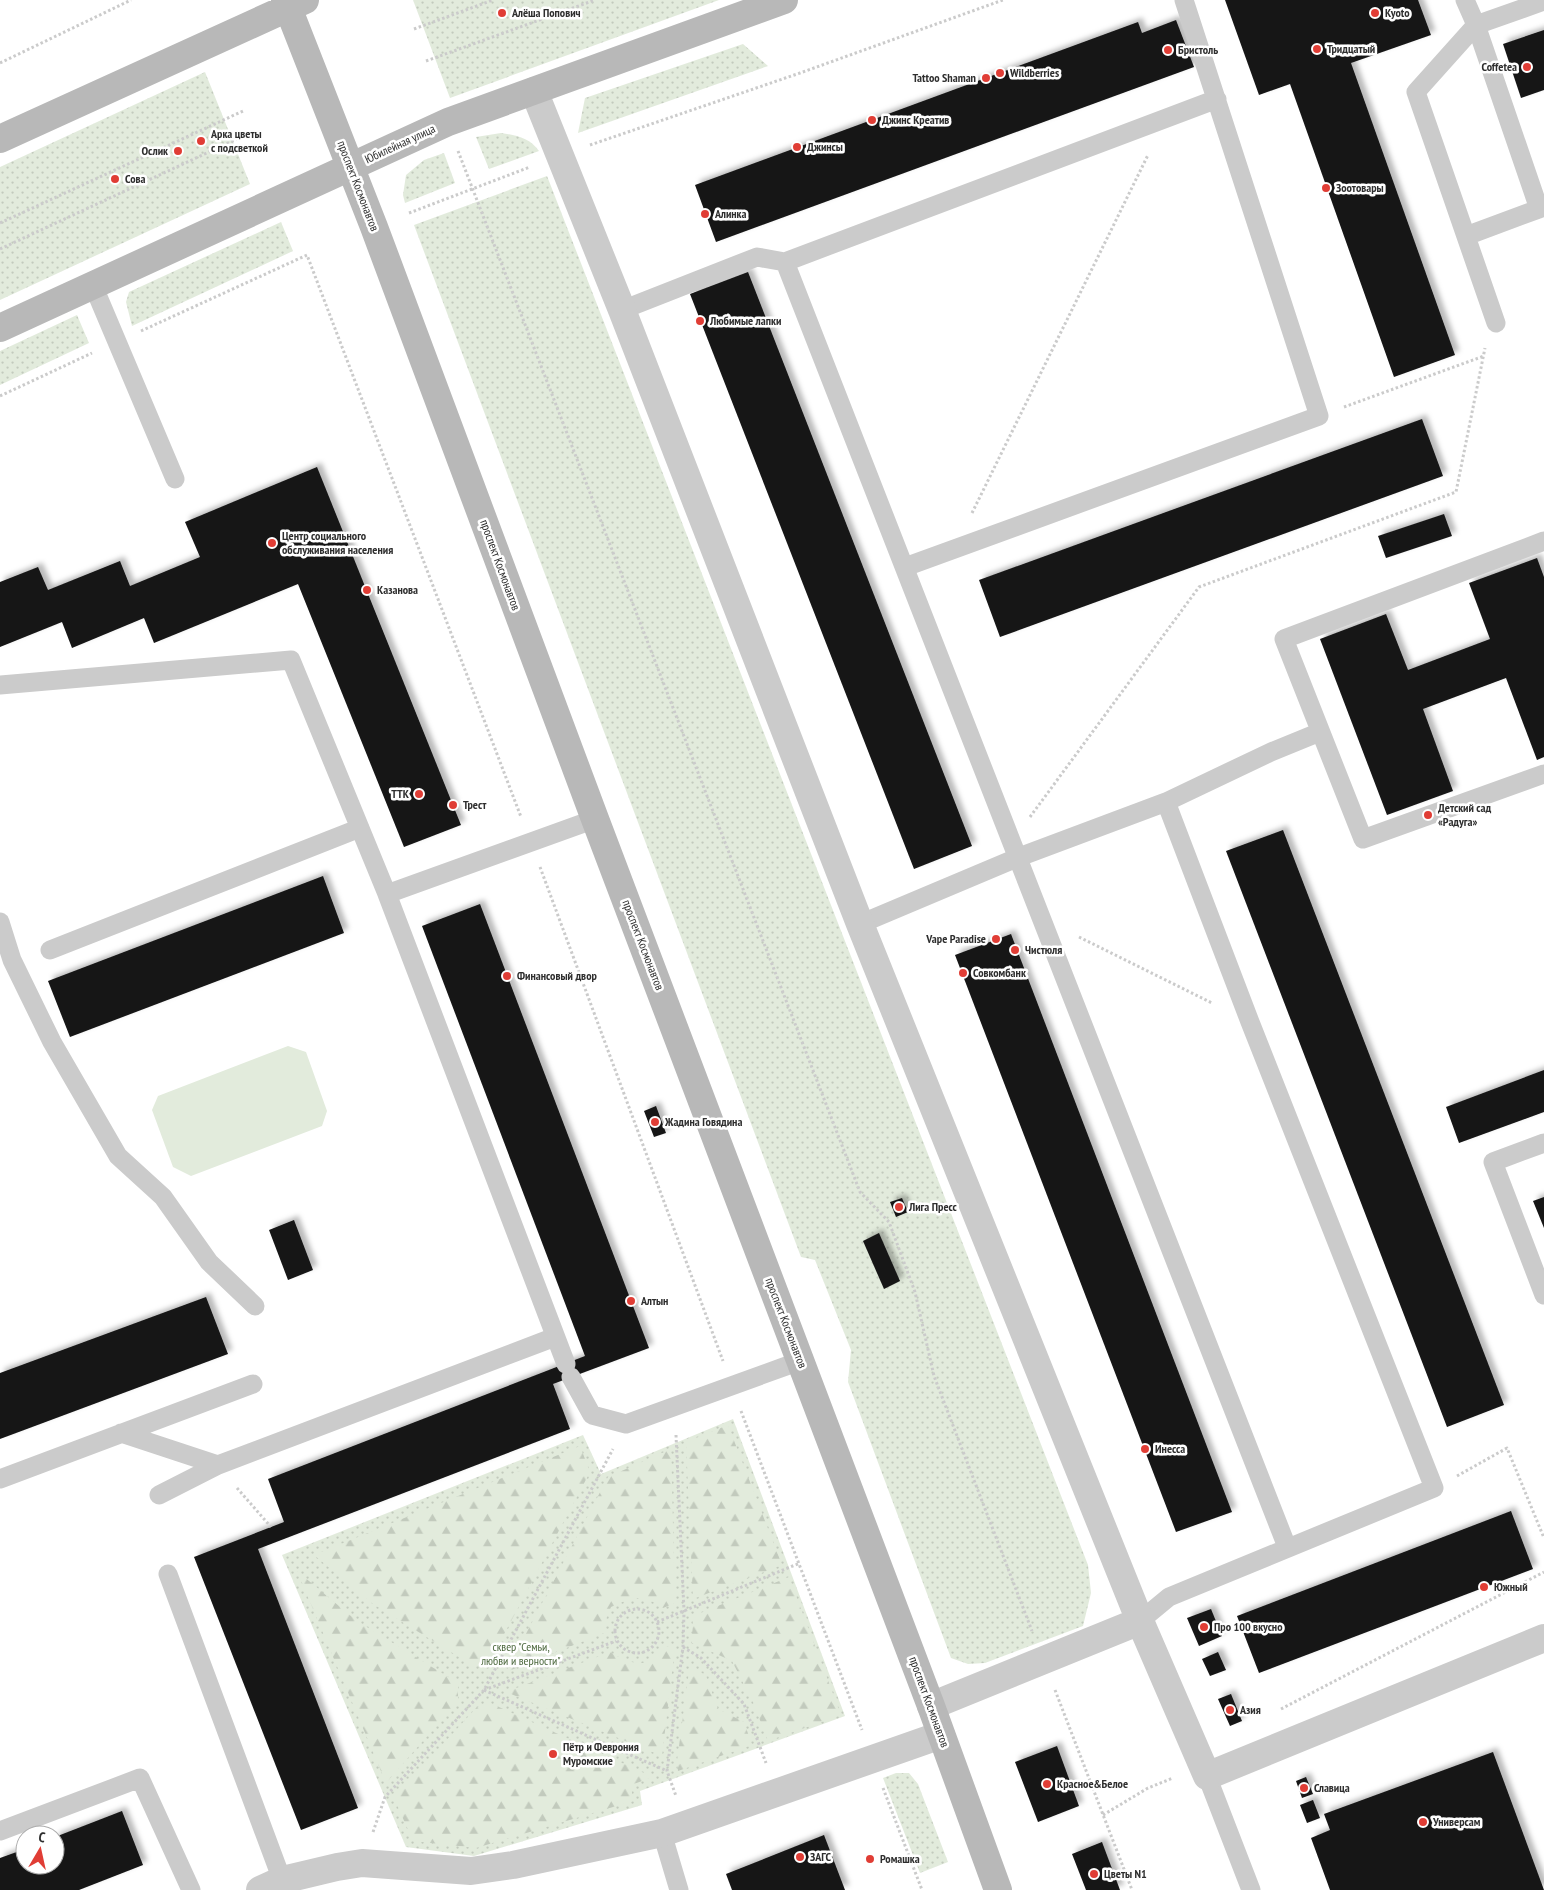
<svg xmlns="http://www.w3.org/2000/svg" width="1544" height="1890" font-family="'PT Sans Narrow',sans-serif">
	<defs>
		<pattern id="grass-dots" width="8" height="8" patternUnits="userSpaceOnUse" patternTransform="scale(1.25)"><rect width="8" height="8" fill="#e2ebdc"/><path d="M2 2h.1M6 6h.1" fill="none" stroke="#c2cabd" stroke-width="1.8" stroke-linecap="round"/></pattern>
		<pattern id="forest-firs" width="22" height="20" patternUnits="userSpaceOnUse" patternTransform="scale(1.25)"><rect width="22" height="20" fill="#e2ebdc"/><path d="M5 1l3.5 6h-7zM16 11l3.5 6h-7z" fill="#c2cabd"/></pattern>
		<filter id="shadow"><feDropShadow dx="4.5" dy="-4.5" stdDeviation="2.5" flood-color="#0004"/></filter>
	</defs>
	<rect width="100%" height="100%" fill="#fff"/>
	<!-- grass -->
	<path fill="url(#grass-dots)" d="M413,0H719L450,98Z
		M743,44L768,66L578,133L585,98Z
		M205,72L250,184L0,300V167Z
		M501,133C516,135 530,138 539,151L489,169L476,137Z
		M444,153L455,183L405,203L403,195L406,175L424,160Z
		M547,176L1088,1565L1091,1593L1083,1626L985,1663L968,1664L951,1658L848,1382L851,1350L815,1260L801,1257L414,225Z
		M281,222L293,251L132,326L126,302L129,292Z
		M77,315L89,343L0,385V351Z
		M733,1419L845,1716L640,1791L642,1805L474,1856L406,1847L282,1555L583,1435L601,1474Z
		M896,1773H909L918,1784L948,1862L920,1873L883,1778Z"/>
	<!-- forest -->
	<path fill="url(#forest-firs)" d="M728,1425L782,1565L693,1599L686,1442Z
		M580,1446L590,1472L491,1659L479,1661L472,1665L373,1604L314,1555Z
		M671,1449L675,1603L663,1608C641,1593 634,1597 611,1607L604,1624V1633L506,1672L608,1477Z
		M297,1571L357,1621L458,1683V1701L386,1783Z
		M789,1577L841,1715L768,1741L753,1702L732,1661L692,1643L693,1616Z
		M662,1646L675,1647L662,1756L506,1692L610,1652C622,1660 644,1670 656,1656C658,1653 660,1649 662,1646Z
		M690,1664L706,1676L718,1709L744,1722L752,1745L678,1771L677,1761Z
		M490,1703L653,1777L631,1785L633,1801L476,1848L413,1841L394,1798L476,1708Z"/>
	<!-- garden -->
	<path fill="#e2ebdc" d="M288,1046L306,1052L327,1111L322,1126L191,1176L173,1167L152,1110L158,1096Z"/>
	<!-- building -->
	<path fill="#151515" filter="url(#shadow)" d="M1225,0H1418L1431,35L1351,63L1455,355L1394,377L1290,84L1259,95Z
		M1176,20L1194,67L716,242L695,185L1138,22L1142,33Z
		M1544,30V90L1521,98L1503,44Z
		M748,272L972,846L914,869L690,294Z
		M1422,419L1443,476L1000,637L979,580Z
		M317,467L461,825L404,847L298,584L154,643L144,618L72,648L62,622L0,647V582L38,567L48,590L120,561L130,586L200,557L185,522Z
		M1444,514L1452,536L1386,558L1378,536Z
		M1537,558L1544,577V757L1537,760L1506,678L1423,709L1453,791L1387,815L1320,639L1386,614L1408,670L1490,639L1469,583Z
		M1283,830L1504,1405L1447,1427L1226,851Z
		M323,876L344,933L70,1037L48,981Z
		M480,904L649,1348L553,1384L570,1429L258,1549L358,1808L301,1830L194,1557L284,1522L268,1479L585,1356L422,926Z
		M1011,934L1232,1512L1176,1532L955,955Z
		M1544,1070V1112L1459,1143L1446,1107Z
		M656,1106L666,1133L654,1137L644,1111Z
		M1544,1197V1228L1533,1201Z
		M902,1198L908,1212L896,1217L890,1202Z
		M294,1220L313,1270L288,1280L269,1230Z
		M879,1233L900,1281L884,1289L863,1241Z
		M206,1297L228,1354L0,1439V1373Z
		M1511,1511L1533,1569L1259,1673L1237,1616Z
		M1211,1609L1222,1636L1199,1646L1187,1618Z
		M1218,1652L1226,1670L1210,1676L1202,1659Z
		M1231,1694L1242,1721L1230,1726L1218,1699Z
		M1057,1746L1079,1806L1038,1822L1015,1762Z
		M1493,1752L1544,1890H1330L1311,1838L1330,1830L1324,1814Z
		M1306,1777L1313,1794L1302,1798L1296,1781Z
		M1313,1800L1320,1818L1307,1823L1300,1805Z
		M122,1811L143,1865L79,1890H0V1858L25,1849V1865H55V1837Z
		M824,1835L845,1890H732L726,1874Z
		M1102,1842L1120,1890H1086L1072,1854Z"/>
	<g fill="none" stroke-linecap="round" stroke-linejoin="round">
		<!-- path -->
		<path stroke="#cbcbcb" stroke-width="3" stroke-dasharray="2.5 2.5" stroke-linecap="butt" d="M414,29L493,0
			M426,61L595,0
			M0,63L131,0
			M590,145L800,73L1003,0
			M458,151L860,1192L889,1222L915,1292L934,1376L1032,1631
			M409,213L530,167
			M0,223L243,111
			M0,249L252,132
			M141,331L307,255L521,817
			M0,396L92,353
			M1344,407L1484,356
			M972,513L1148,155
			M1030,817L1199,587L1456,492L1485,348
			M540,867L723,1361
			M1079,937L1212,1003
			M741,1411L862,1730
			M676,1435L684,1611L683,1647L667,1771L676,1796
			M1457,1476L1507,1448L1544,1538
			M237,1488L271,1527
			M615 1631a22 22 0 1 1 44 0a22 22 0 1 1-44 0Z
			M657,1622L800,1563
			M683,1647L701,1658L744,1704L766,1763
			M484,1690L667,1771
			M484,1690L616,1641
			M1055,1690L1132,1890
			M1281,1709L1544,1572
			M883,1788L922,1890
			M1103,1815L1148,1788L1173,1778
			M373,1832L385,1797L484,1690L613,1449"/>
		<!-- service -->
		<path stroke="#cbcbcb" stroke-width="19" d="M1465,0L1476,25L1539,209
			M1466,236L1544,207
			M785,262L1287,1547
			M93,285L175,479
			M622,310L757,257L785,262L1217,99
			M1496,323L1416,92L1476,25L1544,1
			M1544,541L1284,639L1363,839L1544,774
			M905,567L1319,416L1184,0
			M0,685L291,660L387,894L566,1364
			M387,894L595,819
			M0,922L12,960L52,1042L118,1156L163,1197L209,1262L255,1306
			M860,924L1019,857L1166,802L1271,752L1320,732
			M50,950L360,828
			M1544,1143L1493,1162L1544,1295
			M571,1377L592,1415L626,1424L800,1361
			M121,1433L218,1465
			M0,1479L253,1384
			M159,1495L218,1465L555,1337
			M168,1574L282,1880
			M1140,1621L1169,1597L1434,1488L1250,1022L1166,802
			M1207,1776L1251,1890
			M0,1831L140,1778L191,1890
			M662,1833L679,1890"/>
		<!-- minor -->
		<path stroke="#cbcbcb" stroke-width="28" d="M534,91L622,310L860,924L1140,1621L1207,1776L1544,1638
			M931,1706L1140,1621
			M260,1890L282,1880L337,1867L362,1863L471,1871L513,1865L662,1833L941,1735"/>
		<!-- secondary -->
		<path stroke="#b8b8b8" stroke-width="28" d="M285,0L374,227L595,819L931,1706L998,1890
			M0,139L305,0
			M0,328L448,122L784,0"/>
	</g>
	<!-- markers -->
	<g fill="#e03d35" stroke="#fff" stroke-width="2">
		<circle cx="502" cy="13" r="5"/>
		<circle cx="1375" cy="13" r="5"/>
		<circle cx="1317" cy="49" r="5"/>
		<circle cx="1168" cy="50" r="5"/>
		<circle cx="1527" cy="67" r="5"/>
		<circle cx="1000" cy="73" r="5"/>
		<circle cx="986" cy="78" r="5"/>
		<circle cx="872" cy="120" r="5"/>
		<circle cx="201" cy="141" r="5"/>
		<circle cx="797" cy="147" r="5"/>
		<circle cx="178" cy="151" r="5"/>
		<circle cx="115" cy="179" r="5"/>
		<circle cx="1326" cy="188" r="5"/>
		<circle cx="705" cy="214" r="5"/>
		<circle cx="700" cy="321" r="5"/>
		<circle cx="272" cy="543" r="5"/>
		<circle cx="367" cy="590" r="5"/>
		<circle cx="419" cy="794" r="5"/>
		<circle cx="453" cy="805" r="5"/>
		<circle cx="1428" cy="815" r="5"/>
		<circle cx="996" cy="939" r="5"/>
		<circle cx="1015" cy="950" r="5"/>
		<circle cx="963" cy="973" r="5"/>
		<circle cx="507" cy="976" r="5"/>
		<circle cx="655" cy="1122" r="5"/>
		<circle cx="899" cy="1207" r="5"/>
		<circle cx="631" cy="1301" r="5"/>
		<circle cx="1145" cy="1449" r="5"/>
		<circle cx="1484" cy="1587" r="5"/>
		<circle cx="1204" cy="1627" r="5"/>
		<circle cx="1230" cy="1710" r="5"/>
		<circle cx="553" cy="1754" r="5"/>
		<circle cx="1047" cy="1784" r="5"/>
		<circle cx="1304" cy="1788" r="5"/>
		<circle cx="1423" cy="1822" r="5"/>
		<circle cx="800" cy="1857" r="5"/>
		<circle cx="870" cy="1859" r="5"/>
		<circle cx="1094" cy="1874" r="5"/>
	</g>
	<g text-anchor="middle" stroke-width="5" stroke-linejoin="round" paint-order="stroke">
		<!-- poi labels -->
		<g font-size="12" font-weight="bold" fill="#2e2e2e" stroke="#fff" text-anchor="start">
			<text x="512" y="17">Алёша Попович</text>
			<text x="1385" y="17">Kyoto</text>
			<text x="1327" y="53">Тридцатый</text>
			<text x="1178" y="54">Бристоль</text>
			<text x="1517" y="71" text-anchor="end">Coffetea</text>
			<text x="1010" y="77">Wildberries</text>
			<text x="976" y="82" text-anchor="end">Tattoo Shaman</text>
			<text x="882" y="124">Джинс Креатив</text>
			<text x="211" y="138">Арка цветы<tspan x="211" dy="14">с подсветкой</tspan></text>
			<text x="807" y="151">Джинсы</text>
			<text x="168" y="155" text-anchor="end">Ослик</text>
			<text x="125" y="183">Сова</text>
			<text x="1336" y="192">Зоотовары</text>
			<text x="715" y="218">Алинка</text>
			<text x="710" y="325">Любимые лапки</text>
			<text x="282" y="540">Центр социального<tspan x="282" dy="14">обслуживания населения</tspan></text>
			<text x="377" y="594">Казанова</text>
			<text x="409" y="798" text-anchor="end">ТТК</text>
			<text x="463" y="809">Трест</text>
			<text x="1438" y="812">Детский сад<tspan x="1438" dy="14">«Радуга»</tspan></text>
			<text x="986" y="943" text-anchor="end">Vape Paradise</text>
			<text x="1025" y="954">Чистюля</text>
			<text x="973" y="977">Совкомбанк</text>
			<text x="517" y="980">Финансовый двор</text>
			<text x="665" y="1126">Жадина Говядина</text>
			<text x="909" y="1211">Лига Пресс</text>
			<text x="641" y="1305">Алтын</text>
			<text x="1155" y="1453">Инесса</text>
			<text x="1494" y="1591">Южный</text>
			<text x="1214" y="1631">Про 100 вкусно</text>
			<text x="1240" y="1714">Азия</text>
			<text x="563" y="1751">Пётр и Феврония<tspan x="563" dy="14">Муромские</tspan></text>
			<text x="1057" y="1788">Красное&amp;Белое</text>
			<text x="1314" y="1792">Славица</text>
			<text x="1433" y="1826">Универсам</text>
			<text x="810" y="1861">ЗАГС</text>
			<text x="880" y="1863">Ромашка</text>
			<text x="1104" y="1878">Цветы N1</text>
		</g>
		<!-- street labels -->
		<g font-size="12" fill="#2e2e2e" stroke="#fff">
			<text transform="translate(400 144) rotate(-25)" y="4">Юбилейная улица</text>
			<text transform="translate(358 186) rotate(69)" y="4">проспект Космонавтов</text>
			<text transform="translate(500 565) rotate(70)" y="4">проспект Космонавтов</text>
			<text transform="translate(643 945) rotate(69)" y="4">проспект Космонавтов</text>
			<text transform="translate(786 1323) rotate(69)" y="4">проспект Космонавтов</text>
			<text transform="translate(929 1702) rotate(70)" y="4">проспект Космонавтов</text>
		</g>
		<!-- park labels -->
		<g font-size="12" fill="#4c683d" stroke="#fff">
			<text x="521" y="1651">сквер "Семьи,<tspan x="521" dy="14">любви и верности"</tspan></text>
		</g>
	</g>
	<!-- north arrow -->
	<g transform="translate(40 1850) rotate(9)"><circle r="24" fill="#ffffff" stroke="#ababab"/>
	<path d="M0-4L9 19L0 12L-9 19Z" fill="#e03d35"/>
	<text y="-8" font-size="14" font-weight="bold" text-anchor="middle" fill="#2e2e2e">С</text>
	</g>
</svg>
